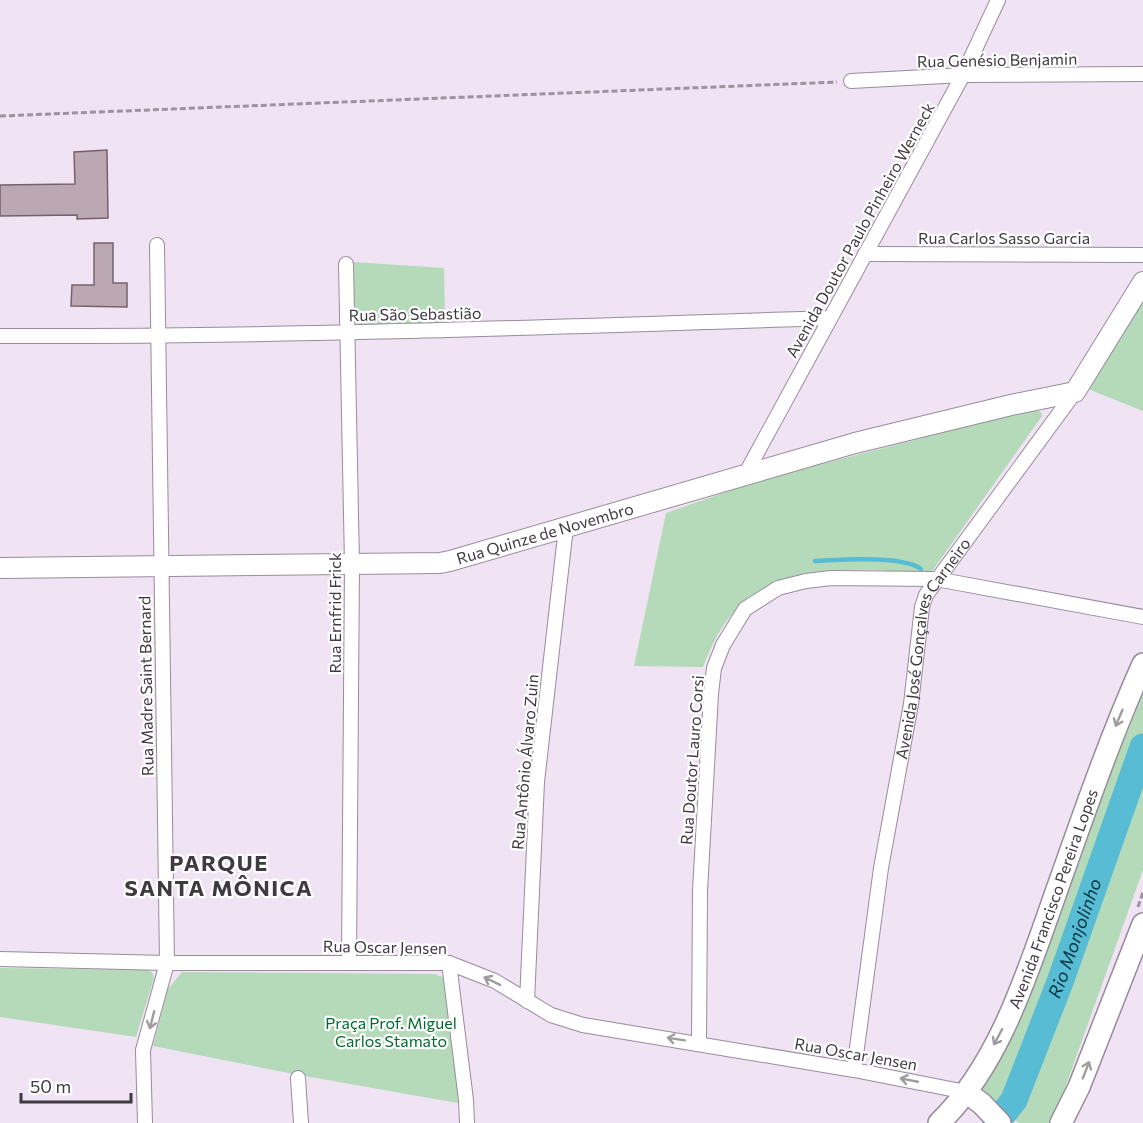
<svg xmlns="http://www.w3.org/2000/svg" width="1143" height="1123" font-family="Commissioner,sans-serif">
	<rect width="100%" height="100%" fill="#f0e3f4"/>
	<!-- green -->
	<path fill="#b4daba" d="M353,262L444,268L445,325H358L353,319Z
		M1143,299V411L1088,389Z
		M1035,410L1041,412L1042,416L933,570C929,571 924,575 920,575C907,576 892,571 879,570C819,569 760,571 723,626C715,638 709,653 703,667L634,666L666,513L760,480L1023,412Z
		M1143,694V870L1055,1116L1052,1123H1019L984,1095L980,1089Z
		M0,968L147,970L152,972L154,978L136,1037L0,1017Z
		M182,972L434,974L443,977L448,988L463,1104L288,1073L153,1046L168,989Z"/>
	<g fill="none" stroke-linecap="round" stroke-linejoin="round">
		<!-- stream -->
		<path stroke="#58bcd5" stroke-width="4.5" d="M815,561C839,560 902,555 921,569"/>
		<!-- river -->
		<path stroke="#58bcd5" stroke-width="27" id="s1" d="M996,1123L1014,1100L1060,982L1143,747"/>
	</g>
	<!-- building -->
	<path fill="#bca8b2" stroke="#74626b" stroke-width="1.5" d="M107,150L108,218L77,219V215L0,216V185L75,184L74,152Z
		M94,243H113V283H127V307L71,306L72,285H94Z"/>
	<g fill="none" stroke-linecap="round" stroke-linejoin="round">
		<!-- minor casing -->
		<g stroke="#988c9c" stroke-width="16">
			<g id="minor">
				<path d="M851,81L963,75L1143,74"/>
				<path d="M865,254L1143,255"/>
				<path d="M346,264L352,564L349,962"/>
				<path d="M0,336C277,337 554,327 830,318"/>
				<path d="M746,473L963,75L998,0"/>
				<path d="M0,959L167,963H449L495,981L551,1015L583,1025L854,1070L966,1092"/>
				<path d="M449,963L466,1100L467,1123"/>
				<path d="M527,1001L537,782L566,527"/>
				<path d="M699,1042L700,891L711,694L714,668L723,645L745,609L778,588L806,581L831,578L936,579L1143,617"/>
				<path id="s2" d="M854,1070L881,868L911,704L922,607L926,595L1075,392"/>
				<path d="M298,1078L301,1123"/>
				<path d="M145,1123L143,1050L167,963L157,245"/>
			</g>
		</g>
		<!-- secondary casing -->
		<g stroke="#988c9c" stroke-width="22">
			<g id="secondary">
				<path id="s3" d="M0,568L440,563L450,561L855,443L1011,405L1075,392L1143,282"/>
			</g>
		</g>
		<!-- primary casing -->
		<g stroke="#988c9c" stroke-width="24">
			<g id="primary">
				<path d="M966,1092L982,1104L1000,1123"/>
				<path id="s4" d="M939,1123C999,1065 1027,974 1054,898C1082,819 1109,740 1143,664"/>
				<path d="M1061,1123L1079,1087L1143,924"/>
			</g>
		</g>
		<!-- path -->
		<path stroke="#9d939f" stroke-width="3" stroke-dasharray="6 3" stroke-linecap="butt" d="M0,116L837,82
			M1138,907L1143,892"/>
		<!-- minor -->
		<use href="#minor" stroke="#fff" stroke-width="14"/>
		<!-- secondary -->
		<use href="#secondary" stroke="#fff" stroke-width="20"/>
		<!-- primary -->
		<use href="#primary" stroke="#fff" stroke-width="21"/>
	</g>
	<!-- one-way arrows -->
	<defs><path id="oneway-shaft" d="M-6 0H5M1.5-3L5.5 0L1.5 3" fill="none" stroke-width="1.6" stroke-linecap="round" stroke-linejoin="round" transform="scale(1.5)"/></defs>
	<g stroke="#9f9ca0">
		<use href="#oneway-shaft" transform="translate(1119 718) rotate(113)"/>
		<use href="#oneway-shaft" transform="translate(492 981) rotate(-154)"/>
		<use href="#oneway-shaft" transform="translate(152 1020) rotate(104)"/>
		<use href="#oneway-shaft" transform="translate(998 1037) rotate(118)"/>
		<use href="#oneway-shaft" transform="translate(676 1039) rotate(-171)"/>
		<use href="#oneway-shaft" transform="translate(1086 1070) rotate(-69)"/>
		<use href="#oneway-shaft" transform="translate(909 1080) rotate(-169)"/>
	</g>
	<g text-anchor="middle" stroke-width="4.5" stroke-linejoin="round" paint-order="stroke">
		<!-- street labels -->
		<g font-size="16" fill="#3f3a40" stroke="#fff">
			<text transform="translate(997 60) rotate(-1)" y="6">Rua Genésio Benjamin</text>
			<text transform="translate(860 230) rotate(-61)" y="6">Avenida Doutor Paulo Pinheiro Werneck</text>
			<text x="1004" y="244">Rua Carlos Sasso Garcia</text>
			<text transform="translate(415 314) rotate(-1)" y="6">Rua São Sebastião</text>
			<text dy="6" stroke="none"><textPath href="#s3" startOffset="549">Rua Quinze de Novembro</textPath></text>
			<text transform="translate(335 613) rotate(-90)" y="6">Rua Ernfrid Frick</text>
			<text dy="6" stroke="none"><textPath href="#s2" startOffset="432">Avenida José Gonçalves Carneiro</textPath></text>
			<text transform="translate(146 686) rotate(-91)" y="6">Rua Madre Saint Bernard</text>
			<text transform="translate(692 760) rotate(-86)" y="6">Rua Doutor Lauro Corsi</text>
			<text transform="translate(525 762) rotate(-85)" y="6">Rua Antônio Álvaro Zuin</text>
			<text dy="6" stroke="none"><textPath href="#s4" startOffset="254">Avenida Francisco Pereira Lopes</textPath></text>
			<text transform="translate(385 947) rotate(1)" y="6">Rua Oscar Jensen</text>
			<text transform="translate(856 1054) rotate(10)" y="6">Rua Oscar Jensen</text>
		</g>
		<!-- park labels -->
		<g font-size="16" fill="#006b2c" stroke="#fff">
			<text x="391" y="1029">Praça Prof. Miguel<tspan x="391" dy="18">Carlos Stamato</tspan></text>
		</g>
		<!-- water labels -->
		<g font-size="18" font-style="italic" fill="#03343f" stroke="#fff">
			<text dy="6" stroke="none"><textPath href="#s1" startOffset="202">Rio Monjolinho</textPath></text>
		</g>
		<!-- district labels -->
		<g font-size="22" font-weight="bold" letter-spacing="1.5" fill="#3f3a40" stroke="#fff">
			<text x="219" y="871">PARQUE<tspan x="219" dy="25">SANTA MÔNICA</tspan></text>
		</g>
	</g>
	<!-- scale -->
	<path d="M21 1093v9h110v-9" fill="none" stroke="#3f3a40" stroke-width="3"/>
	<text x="30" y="1093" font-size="18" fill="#3f3a40" stroke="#ffffff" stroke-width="4.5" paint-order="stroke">50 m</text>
</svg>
